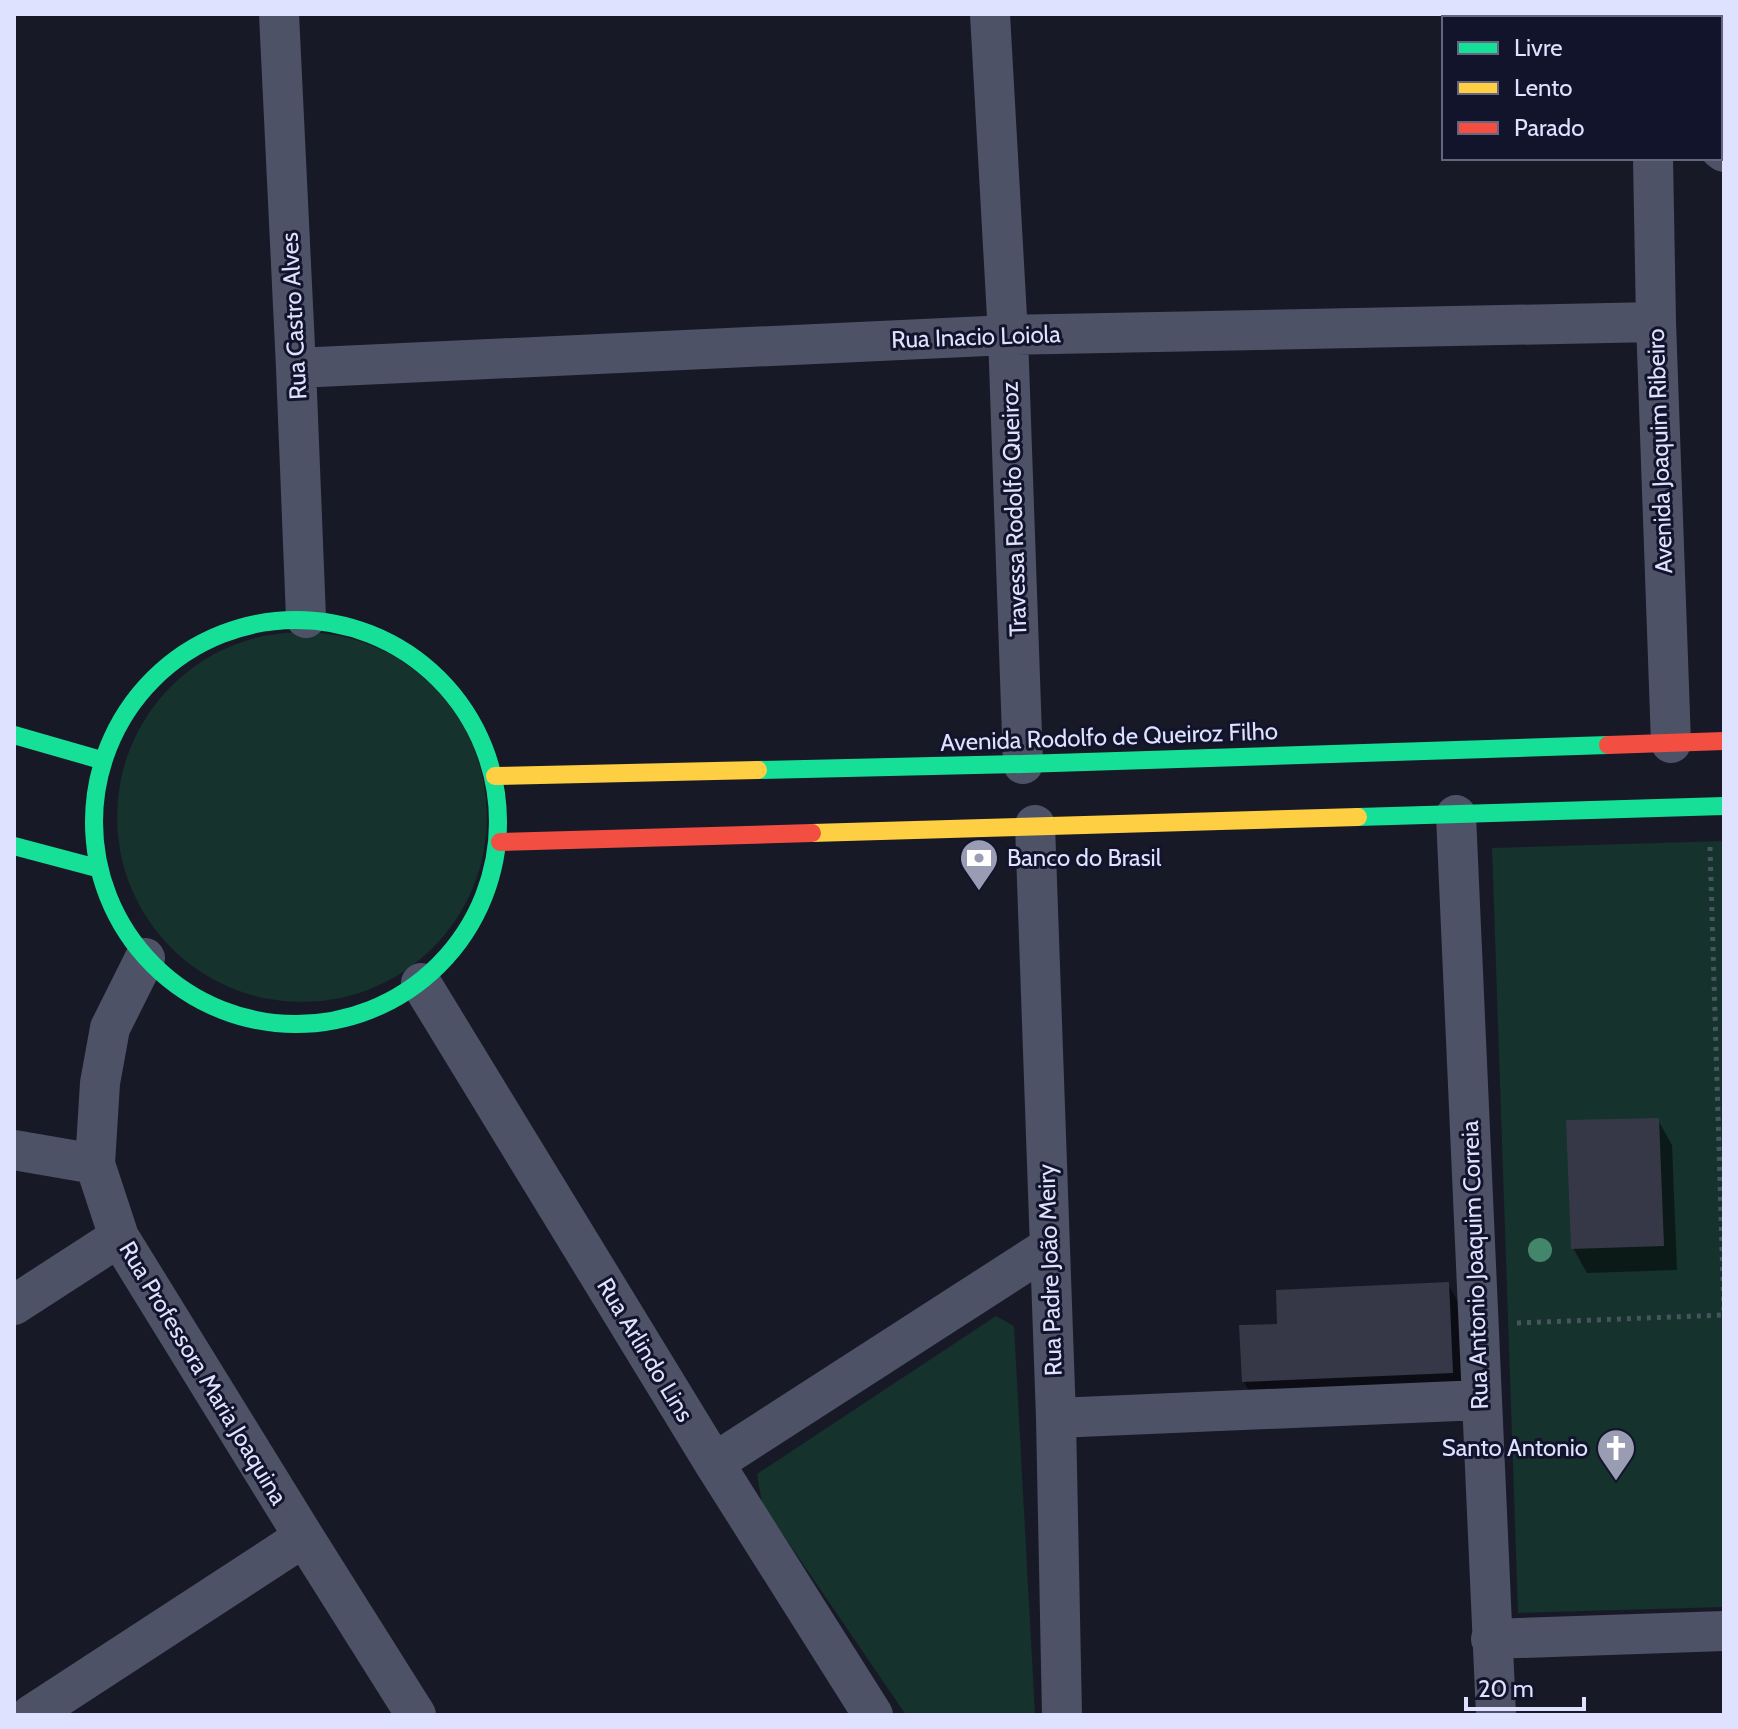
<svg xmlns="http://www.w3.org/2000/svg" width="1738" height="1729" font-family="Cabin,sans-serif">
	<rect width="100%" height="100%" fill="#181926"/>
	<!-- green -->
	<path fill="#15322c" d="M117 817a185 185 0 1 1 370 0a185 185 0 1 1-370 0Z
		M1724,841V1607L1518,1613L1492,848Z
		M996,1316L1014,1326L1035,1715H906L762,1504L757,1474Z"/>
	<!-- shadow -->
	<path fill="#0007" d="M1658,1120L1672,1145L1677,1270L1587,1273L1573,1248Z
		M1448,1284L1462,1309L1466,1398L1258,1406L1244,1382L1280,1326Z"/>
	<!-- building -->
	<path fill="#373847" d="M1659,1118L1664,1246L1571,1249L1566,1120Z
		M1449,1282L1453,1373L1242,1382L1239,1325L1277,1324L1276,1290Z"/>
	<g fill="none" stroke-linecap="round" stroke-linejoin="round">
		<!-- path -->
		<path stroke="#44555d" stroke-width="5" stroke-dasharray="4 6" stroke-linecap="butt" d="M1710,847L1724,1315
			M1517,1323L1724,1315"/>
		<!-- street -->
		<path stroke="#4e5266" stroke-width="40" d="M279,14L296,368L306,618
			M990,14L1008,335L1023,764
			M1652,14L1659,18
			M1720,56L1724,58
			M1720,149L1724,152
			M1653,158L1656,322L1671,743
			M296,368L1008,335L1656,322
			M1456,815L1496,1715
			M1035,825L1056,1418L1062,1715
			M145,958L110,1028L100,1083L95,1164L119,1237L304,1537L416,1715
			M421,983L714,1463L873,1715
			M14,1150L95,1164
			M14,1305L119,1237
			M1056,1418L1481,1400
			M714,1463L1049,1247
			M1491,1639L1724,1631
			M31,1715L304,1537"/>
		<!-- fast -->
		<path stroke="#16e098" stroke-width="18" d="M94 822a202 202 0 1 1 404 0a202 202 0 1 1-404 0Z
			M14,735L101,760
			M758,770L1023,764L1608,745
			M1358,817L1724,806
			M14,846L97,868"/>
		<!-- slow -->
		<path stroke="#ffcf43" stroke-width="18" d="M495,776L758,770
			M812,833L1358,817"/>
		<!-- jam -->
		<path stroke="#f24e42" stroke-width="18" d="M1608,745L1724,741
			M500,842L812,833"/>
	</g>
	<!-- trees -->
	<circle fill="#44866b" cx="1540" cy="1250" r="12"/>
	<!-- icons -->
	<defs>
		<g id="bank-pin" transform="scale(2)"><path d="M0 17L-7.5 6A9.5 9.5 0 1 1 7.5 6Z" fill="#999cb3" stroke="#12142c"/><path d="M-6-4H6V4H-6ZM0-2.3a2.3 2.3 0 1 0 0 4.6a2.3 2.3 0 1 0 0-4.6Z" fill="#fff"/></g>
		<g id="church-pin" transform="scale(2)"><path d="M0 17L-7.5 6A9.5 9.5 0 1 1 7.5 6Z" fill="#999cb3" stroke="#12142c"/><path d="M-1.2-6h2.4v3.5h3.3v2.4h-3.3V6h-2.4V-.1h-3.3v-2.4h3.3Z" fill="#fff"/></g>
	</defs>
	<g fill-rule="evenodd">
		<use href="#bank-pin" x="979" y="858"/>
		<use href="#church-pin" x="1616" y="1448"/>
	</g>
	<g text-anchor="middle" stroke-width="6" stroke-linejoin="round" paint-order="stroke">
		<!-- street labels -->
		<g font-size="24" fill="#dee2ff" stroke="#12142c">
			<text transform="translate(294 316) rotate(-93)" y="8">Rua Castro Alves</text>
			<text transform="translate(976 337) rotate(-2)" y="8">Rua Inacio Loiola</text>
			<text transform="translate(1660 451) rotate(-92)" y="8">Avenida Joaquim Ribeiro</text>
			<text transform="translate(1014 509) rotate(-92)" y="8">Travessa Rodolfo Queiroz</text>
			<text transform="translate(1109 737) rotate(-2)" y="8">Avenida Rodolfo de Queiroz Filho</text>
			<text transform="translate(1475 1265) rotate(-92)" y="8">Rua Antonio Joaquim Correia</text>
			<text transform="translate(1050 1270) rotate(-92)" y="8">Rua Padre João Meiry</text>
			<text transform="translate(645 1350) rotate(59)" y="8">Rua Arlindo Lins</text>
			<text transform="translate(203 1373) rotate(59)" y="8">Rua Professora Maria Joaquina</text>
		</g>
		<!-- poi labels -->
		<g font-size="24" fill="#dee2ff" stroke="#12142c" text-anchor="start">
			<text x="1007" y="866">Banco do Brasil</text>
			<text x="1588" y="1456" text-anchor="end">Santo Antonio</text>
		</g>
	</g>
	<!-- border -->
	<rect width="1738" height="1729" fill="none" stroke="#dee2ff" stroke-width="32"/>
	<!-- legend -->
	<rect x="1442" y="16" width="280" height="144" fill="#12142c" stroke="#646680" stroke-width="2"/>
	<rect x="1458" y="42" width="40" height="12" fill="#16e098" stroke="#646680" stroke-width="2"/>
	<text x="1514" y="56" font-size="24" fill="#dee2ff">Livre</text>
	<rect x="1458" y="82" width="40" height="12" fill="#ffcf43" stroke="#646680" stroke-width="2"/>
	<text x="1514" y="96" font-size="24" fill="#dee2ff">Lento</text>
	<rect x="1458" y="122" width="40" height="12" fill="#f24e42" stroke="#646680" stroke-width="2"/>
	<text x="1514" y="136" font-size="24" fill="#dee2ff">Parado</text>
	<!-- scale -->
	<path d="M1466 1697v12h118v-12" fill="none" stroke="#dee2ff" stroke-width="4"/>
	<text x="1478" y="1697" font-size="24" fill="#dee2ff" stroke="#12142c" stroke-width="6" paint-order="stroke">20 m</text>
</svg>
